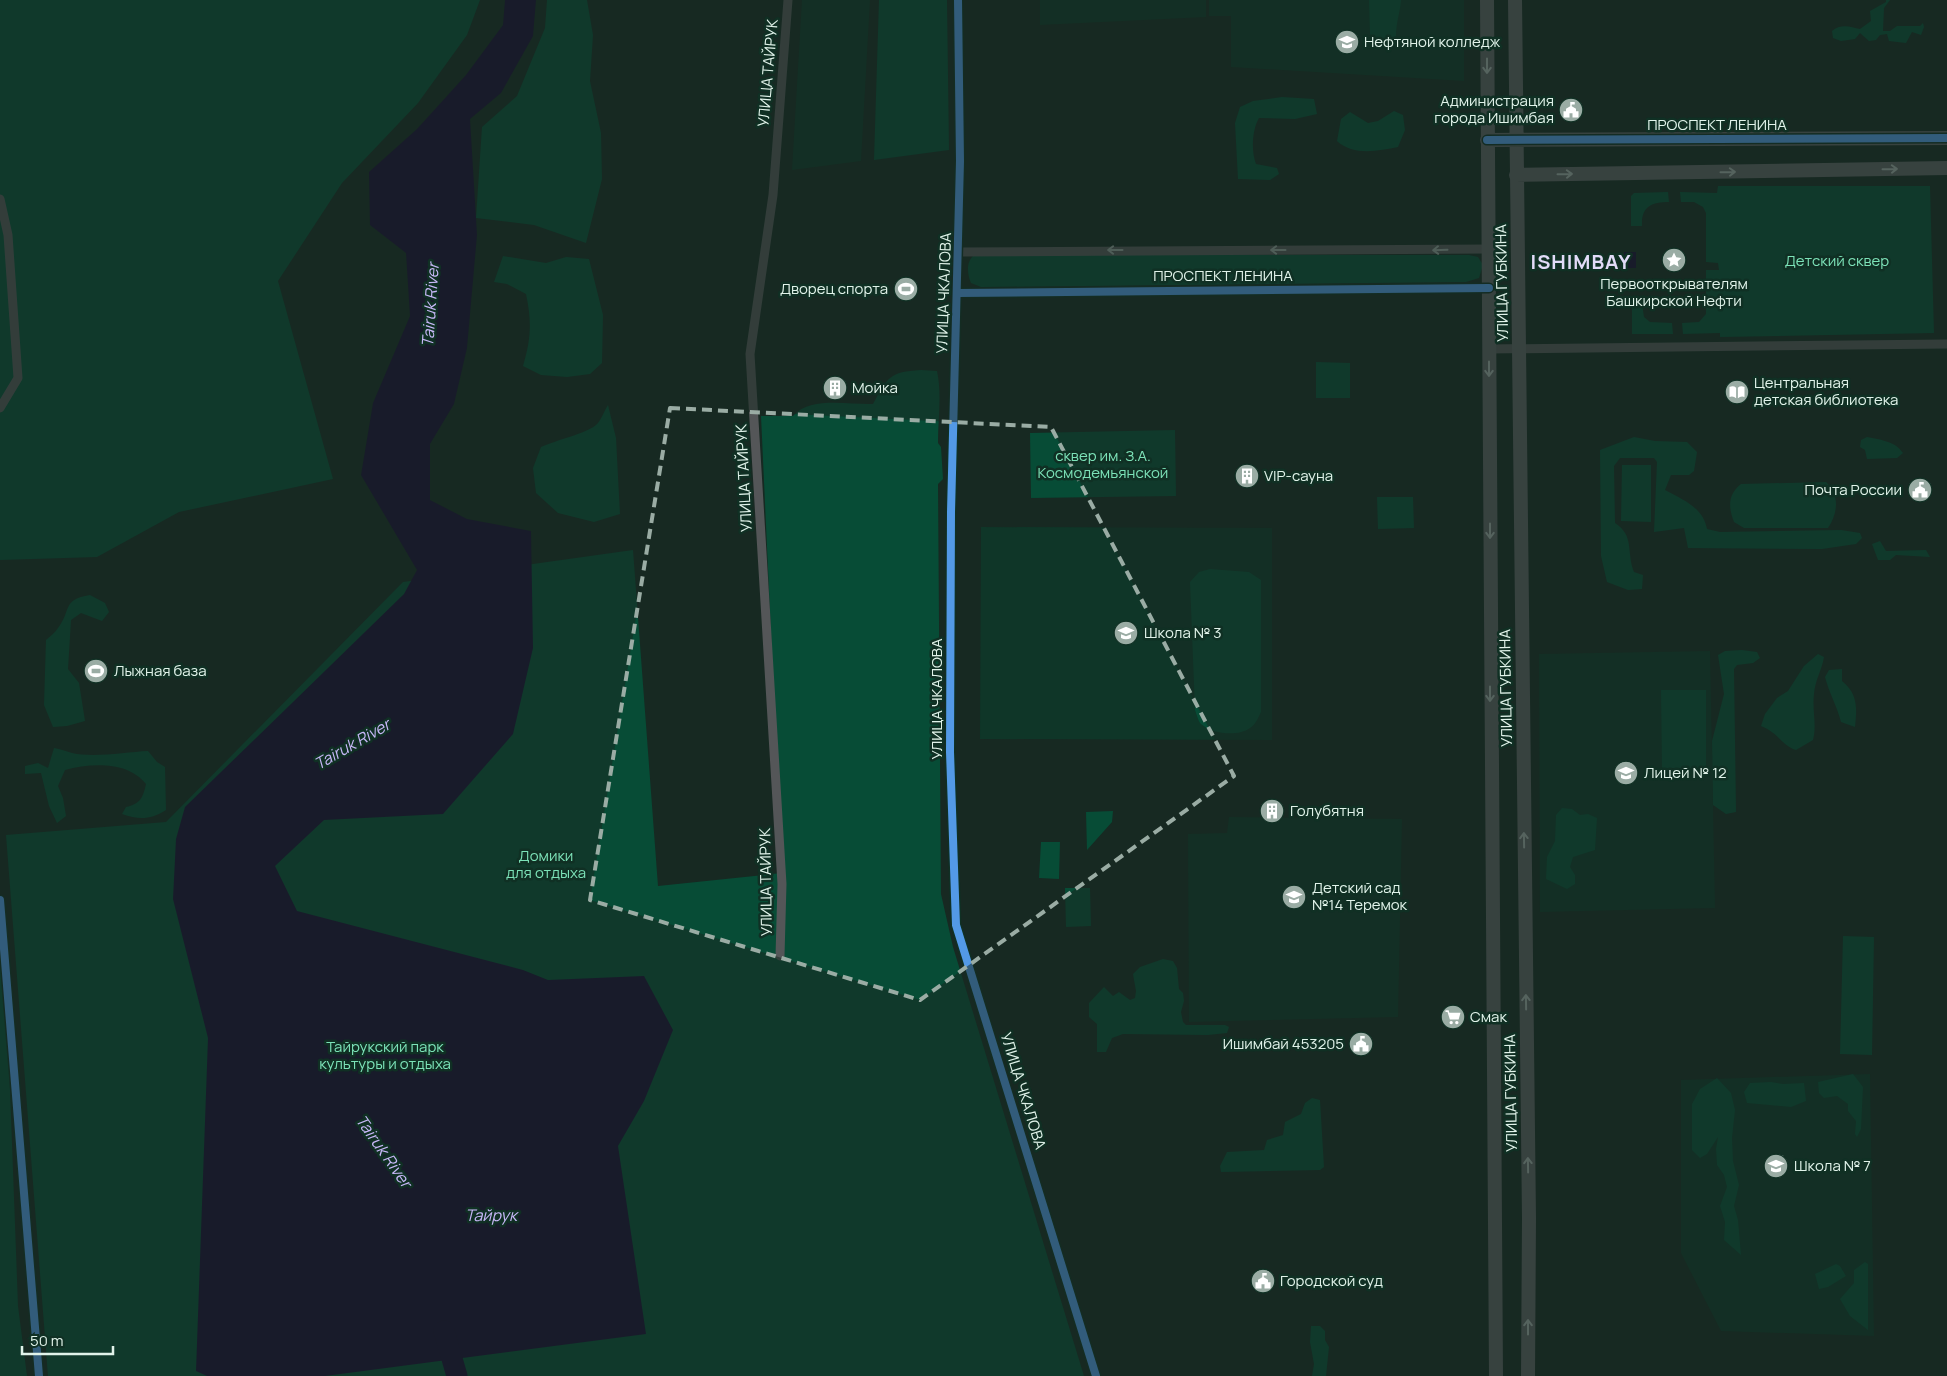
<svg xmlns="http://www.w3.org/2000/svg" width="1947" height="1376" font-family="Manrope,sans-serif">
	<rect width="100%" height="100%" fill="#172922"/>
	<!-- built -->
	<path fill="#0f3628" d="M802,0H870L861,161L792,170Z
		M1040,0H1206V17L1040,25Z
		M1209,0H1464V81L1231,67V16H1209Z
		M981,527L1272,528V740L980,739Z
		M1710,651L1715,908L1540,912L1539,654Z
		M1229,817L1402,819L1398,1017L1189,1022L1188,834L1227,833Z
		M1870,1074L1874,1336L1721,1331L1681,1253V1080Z"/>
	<!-- green -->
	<path fill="#074c36" d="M0,0H480L467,35L418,103L342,183L278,281L333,479L179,512L97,557L0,560Z
		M547,0H587L593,35L590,81L601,133L602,179L586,243L534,225L476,218L482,127L517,96L545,28Z
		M879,0H947L949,150L874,160Z
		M1369,0H1401C1400,13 1396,23 1396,36L1384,45L1374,44L1370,34Z
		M1886,0H1890L1884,8L1883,31H1890L1897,26H1920L1923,23L1924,27L1921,35L1912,32L1906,43L1889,41L1887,34L1880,35L1876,40L1869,41L1860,33L1855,39L1841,41L1833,38L1832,31C1841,23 1851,27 1860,29L1871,21L1870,11L1886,2Z
		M1282,97L1314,99L1317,114L1295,119L1259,118C1252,130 1251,151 1256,164L1277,168L1279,174L1270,180L1238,179L1235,123L1240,107L1253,101Z
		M1394,111L1403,115L1405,130L1398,147C1378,151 1353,156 1337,141L1341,119L1350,112L1368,123L1378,121Z
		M1718,186H1930L1934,333L1720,337V333L1683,334L1682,323L1699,322L1706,314V270H1719L1718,263L1706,262V213L1703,207L1694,202H1681L1680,192L1717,193Z
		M1668,192L1669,202C1651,202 1641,207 1642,226H1631V196L1634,193Z
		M974,255H1469L1478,257L1483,265L1479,278L1466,282L981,287L971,283C967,273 966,262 974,255Z
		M503,256L546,263L566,257L589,259L603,315L602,363L590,374L567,377L541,375L523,366C531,339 532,322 526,294L507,284L494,282Z
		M1641,297L1644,317L1650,322L1672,323L1673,334H1632V298Z
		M1316,362L1350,363V398H1316Z
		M921,370L937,371C942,394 938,419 938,443L941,447L943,479L938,484L941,894L953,947L1084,1376H48L6,835L166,822L403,582L633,550L658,886L782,873L761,416H793C810,396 849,405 873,404C888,377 889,372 921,370Z
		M608,405L616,438L620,514L594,522L558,513L536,493L533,468L541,447C556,440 585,434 596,425C601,421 604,411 608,405Z
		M1175,430L1176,496L1031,498L1030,433Z
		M1634,437L1655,441L1687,442L1697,452L1694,471L1689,475H1671L1665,490C1683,500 1703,507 1707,529L1720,532L1841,530L1860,533L1862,538L1856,544L1822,549L1688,548L1684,528L1654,532L1657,462L1654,458H1620L1614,466L1615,523C1635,536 1626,552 1634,572L1643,575L1642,589L1628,590L1607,582L1601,556L1600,450Z
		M1867,437C1881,440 1895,441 1903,453L1897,458L1867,459L1865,450L1860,447L1861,440Z
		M1622,465H1651V522L1621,521Z
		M1826,482C1840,495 1838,513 1828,528H1744L1734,522C1728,507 1728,494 1741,484Z
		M1377,497H1413L1414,528L1378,529Z
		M1880,541L1886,551L1926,550L1930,557L1896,555L1890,560H1878L1872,544Z
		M1210,569L1249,572L1261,580V712C1258,718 1256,724 1250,728C1238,737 1212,734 1201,724C1198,721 1197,715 1195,710L1190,582L1199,572Z
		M90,595L105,603L109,612L102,621L81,613L71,620L68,669L79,683L85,721L67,726L53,727L44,705L46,640C50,636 55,633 58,628C72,610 61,600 90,595Z
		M1742,650L1757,652L1760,658L1753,663L1737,665L1734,669L1736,812L1726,814L1713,805L1712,741L1724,694L1718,655L1725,651Z
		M1818,654L1824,657C1822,670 1815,680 1814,694C1812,710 1817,725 1813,740L1796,750C1781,745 1780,734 1761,726L1765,714L1777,698L1788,691L1804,666Z
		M1842,669V681C1858,694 1857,708 1855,727L1841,722C1837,706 1829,693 1825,677L1829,670Z
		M1661,690H1706V768H1662Z
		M54,748C61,749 65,751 72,753C93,758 127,752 148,751L157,762L165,767L166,810C150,820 139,820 122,814L126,807C140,804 143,798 146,784C128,761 91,763 65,770L58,786L63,798L66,816L57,823L49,806L41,773L25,774V766L38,763L48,768Z
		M1562,808L1572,809L1580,815L1588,814L1597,818L1595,850L1573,857L1570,867L1575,875V884L1567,889L1546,879L1547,857L1555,841L1556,815Z
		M1113,811L1112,822L1087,850L1086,812Z
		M1041,842H1060L1059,879L1039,878Z
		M1065,888H1090L1091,926L1066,927Z
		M0,913L5,954L18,1306L27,1376H0Z
		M1843,936L1874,937L1872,1055L1840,1054Z
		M1163,959L1173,961L1177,968L1179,989L1183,993L1184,1001L1181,1012L1183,1022L1186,1025H1225L1229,1027L1227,1033L1208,1035L1123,1034L1112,1038L1106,1052H1097V1024L1089,1017V1003L1104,987L1113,996L1119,992L1130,1000L1135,998L1136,991L1133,974L1140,967Z
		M1853,1074L1863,1087L1861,1129L1857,1137L1855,1134L1856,1121L1848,1111V1104L1837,1096L1824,1098L1819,1093L1818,1082Z
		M1717,1078L1731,1093L1735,1110L1732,1138L1733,1161L1739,1185L1734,1206L1738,1220L1741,1255L1724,1240L1725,1222L1720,1206L1727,1187L1724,1175L1717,1165L1716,1149L1718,1137L1707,1154L1700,1158L1692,1150V1104L1700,1089Z
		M1771,1082L1783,1084L1804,1083L1806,1101L1791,1107L1747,1103L1744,1092L1750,1083Z
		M1312,1098L1320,1100L1324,1167L1320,1170L1221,1172L1220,1166L1227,1152L1264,1150L1267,1140L1283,1135L1285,1122L1301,1114L1305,1103Z
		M1865,1262L1868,1264V1330L1850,1316L1840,1299L1854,1283V1270Z
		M1836,1264L1840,1266L1846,1276L1828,1287L1819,1289L1815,1274Z
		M1311,1326H1320L1325,1331V1340L1329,1347L1326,1376H1312L1314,1364L1310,1342Z"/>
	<!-- water -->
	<path fill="#1a0b33" d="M505,0H536L533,36L501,93L470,119L477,235L467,348L454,404L430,444V500L467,519L531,531L533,648L513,734L443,814L324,820L275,866L297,911L523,970L548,980L644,976L673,1030L644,1101L618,1146L646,1334L325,1376H207L196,1371L208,1038L173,899L176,839L185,807L404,594L417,570L361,475L373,403L410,316L406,253L370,225L369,172L417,129L466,75L503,25Z
		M1624,252H1636V268H1624Z"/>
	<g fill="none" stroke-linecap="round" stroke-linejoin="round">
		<!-- river -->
		<path stroke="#1a0b33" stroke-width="21" d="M444,1331L457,1376"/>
		<!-- street -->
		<path stroke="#545658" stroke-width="9" d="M958,0L960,161L951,512L950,752L956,925L1096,1376
			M0,199L8,235L18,378L0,408
			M959,252L1489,249
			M958,293L1489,288
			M1490,349L1947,344
			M0,900L39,1376
			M780,956L782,884L750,354L773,195L788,0"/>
		<!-- secondary -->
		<path stroke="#5e5f63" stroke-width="14" d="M1487,0L1496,1376
			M1515,0L1529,1218L1528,1376
			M1487,140L1947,138
			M1516,175L1947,168"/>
		<!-- cycleway casing -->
		<g stroke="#103024" stroke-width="11">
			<path id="cycleway" d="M958,0L960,161L951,512L950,752L956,925L1096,1376
				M1487,140L1947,138
				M958,293L1489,288
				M0,900L39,1376"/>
		</g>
		<!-- cycleway -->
		<use href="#cycleway" stroke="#5399e6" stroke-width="8"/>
	</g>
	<!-- one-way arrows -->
	<defs><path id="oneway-shaft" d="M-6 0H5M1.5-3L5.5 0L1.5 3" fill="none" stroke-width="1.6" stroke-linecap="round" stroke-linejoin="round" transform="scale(1.25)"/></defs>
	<g stroke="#a0a9a6">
		<use href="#oneway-shaft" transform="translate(1487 66) rotate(90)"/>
		<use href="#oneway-shaft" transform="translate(1890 169) rotate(-1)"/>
		<use href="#oneway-shaft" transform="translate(1728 172) rotate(-1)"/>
		<use href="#oneway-shaft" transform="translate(1565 174) rotate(-1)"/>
		<use href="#oneway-shaft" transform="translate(1489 369) rotate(90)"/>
		<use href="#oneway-shaft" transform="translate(1490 531) rotate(90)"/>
		<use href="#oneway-shaft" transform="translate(1490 694) rotate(90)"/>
		<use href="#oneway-shaft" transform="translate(1524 840) rotate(-91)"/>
		<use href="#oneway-shaft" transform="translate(1526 1002) rotate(-91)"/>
		<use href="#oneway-shaft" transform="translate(1528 1165) rotate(-91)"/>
		<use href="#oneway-shaft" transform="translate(1528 1327) rotate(-90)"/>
	</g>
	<g stroke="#939d9a">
		<use href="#oneway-shaft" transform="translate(1115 250) rotate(-180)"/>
		<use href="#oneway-shaft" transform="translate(1278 250) rotate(-180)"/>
		<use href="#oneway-shaft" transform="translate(1440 250) rotate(178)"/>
	</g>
	<!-- marked area -->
	<path d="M0 0H1947V1376H0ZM670,408L1051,427L1234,776L920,1000L590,900Z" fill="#172922" fill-opacity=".55" fill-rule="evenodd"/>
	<path fill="none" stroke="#9aaca4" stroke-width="4" stroke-dasharray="10 6" stroke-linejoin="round" d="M670,408L1051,427L1234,776L920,1000L590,900Z"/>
	<!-- icons -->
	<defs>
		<g id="university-disc" transform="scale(1.25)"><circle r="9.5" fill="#9aaca4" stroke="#103024"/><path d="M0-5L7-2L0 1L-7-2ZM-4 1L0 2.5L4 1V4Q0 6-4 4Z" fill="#fff"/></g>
		<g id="civic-disc" transform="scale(1.25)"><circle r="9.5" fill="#9aaca4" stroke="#103024"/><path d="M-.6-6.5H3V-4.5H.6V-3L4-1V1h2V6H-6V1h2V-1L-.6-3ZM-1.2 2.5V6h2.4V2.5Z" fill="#fff"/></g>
		<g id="sight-disc" transform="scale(1.25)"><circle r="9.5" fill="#9aaca4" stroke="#103024"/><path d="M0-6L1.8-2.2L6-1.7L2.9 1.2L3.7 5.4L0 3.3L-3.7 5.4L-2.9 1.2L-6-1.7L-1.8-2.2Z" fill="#fff"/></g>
		<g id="stadium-disc" transform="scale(1.25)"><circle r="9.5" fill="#9aaca4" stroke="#103024"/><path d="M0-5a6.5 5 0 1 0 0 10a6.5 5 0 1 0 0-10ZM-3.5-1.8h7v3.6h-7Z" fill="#fff"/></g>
		<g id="building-disc" transform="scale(1.25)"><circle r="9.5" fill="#9aaca4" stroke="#103024"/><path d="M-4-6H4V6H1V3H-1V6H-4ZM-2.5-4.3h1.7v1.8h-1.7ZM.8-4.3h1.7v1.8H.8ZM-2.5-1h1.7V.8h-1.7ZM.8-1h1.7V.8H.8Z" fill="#fff"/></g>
		<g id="library-disc" transform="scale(1.25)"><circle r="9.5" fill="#9aaca4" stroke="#103024"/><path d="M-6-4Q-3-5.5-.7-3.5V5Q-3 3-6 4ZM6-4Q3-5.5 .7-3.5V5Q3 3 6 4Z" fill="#fff"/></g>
		<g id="school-disc" transform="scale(1.25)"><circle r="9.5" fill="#9aaca4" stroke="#103024"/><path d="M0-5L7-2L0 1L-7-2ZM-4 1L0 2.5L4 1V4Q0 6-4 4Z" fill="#fff"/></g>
		<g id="supermarket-disc" transform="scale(1.25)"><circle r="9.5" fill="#9aaca4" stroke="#103024"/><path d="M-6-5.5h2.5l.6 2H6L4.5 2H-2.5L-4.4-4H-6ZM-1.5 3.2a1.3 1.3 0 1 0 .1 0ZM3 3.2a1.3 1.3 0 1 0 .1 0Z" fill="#fff"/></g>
	</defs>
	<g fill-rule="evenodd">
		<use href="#university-disc" x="1347" y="42"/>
		<use href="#civic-disc" x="1571" y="110"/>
		<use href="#sight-disc" x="1674" y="260"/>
		<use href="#stadium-disc" x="906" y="289"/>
		<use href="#building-disc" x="835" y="388"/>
		<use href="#library-disc" x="1737" y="392"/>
		<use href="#building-disc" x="1247" y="476"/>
		<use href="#civic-disc" x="1920" y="490"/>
		<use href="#school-disc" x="1126" y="633"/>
		<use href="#stadium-disc" x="96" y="671"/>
		<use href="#school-disc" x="1626" y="773"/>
		<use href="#building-disc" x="1272" y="811"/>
		<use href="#school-disc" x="1294" y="897"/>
		<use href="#supermarket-disc" x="1453" y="1017"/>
		<use href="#civic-disc" x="1361" y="1044"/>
		<use href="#school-disc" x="1776" y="1166"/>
		<use href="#civic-disc" x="1263" y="1281"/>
	</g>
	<g text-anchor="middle" stroke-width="5" stroke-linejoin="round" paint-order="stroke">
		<!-- poi labels -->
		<g font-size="15" fill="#e1f3ea" stroke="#103024" text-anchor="start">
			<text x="1364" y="47">Нефтяной колледж</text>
			<text x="1554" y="106" text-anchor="end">Администрация<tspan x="1554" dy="17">города Ишимбая</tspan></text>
			<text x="1674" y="289" text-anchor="middle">Первооткрывателям<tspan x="1674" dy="17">Башкирской Нефти</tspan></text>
			<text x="888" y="294" text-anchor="end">Дворец спорта</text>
			<text x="1754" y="388">Центральная<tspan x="1754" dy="17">детская библиотека</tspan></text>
			<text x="852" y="393">Мойка</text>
			<text x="1264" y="481">VIP-сауна</text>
			<text x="1902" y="495" text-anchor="end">Почта России</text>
			<text x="1144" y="638">Школа № 3</text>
			<text x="114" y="676">Лыжная база</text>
			<text x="1644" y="778">Лицей № 12</text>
			<text x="1290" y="816">Голубятня</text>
			<text x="1312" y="893">Детский сад<tspan x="1312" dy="17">№14 Теремок</tspan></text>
			<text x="1470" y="1022">Смак</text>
			<text x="1344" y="1049" text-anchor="end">Ишимбай 453205</text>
			<text x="1794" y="1171">Школа № 7</text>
			<text x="1280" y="1286">Городской суд</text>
		</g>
		<!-- street labels -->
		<g font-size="15" fill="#e1f3ea" stroke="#103024">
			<text transform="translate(768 73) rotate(-85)" y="5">УЛИЦА ТАЙРУК</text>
			<text x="1717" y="130">ПРОСПЕКТ ЛЕНИНА</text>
			<text x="1223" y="281">ПРОСПЕКТ ЛЕНИНА</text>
			<text transform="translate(1502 283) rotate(-91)" y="5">УЛИЦА ГУБКИНА</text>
			<text transform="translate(944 293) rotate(-88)" y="5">УЛИЦА ЧКАЛОВА</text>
			<text transform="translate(744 478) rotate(-93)" y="5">УЛИЦА ТАЙРУК</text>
			<text transform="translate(1506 688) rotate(-91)" y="5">УЛИЦА ГУБКИНА</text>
			<text transform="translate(937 699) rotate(-90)" y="5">УЛИЦА ЧКАЛОВА</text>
			<text transform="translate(766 882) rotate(-91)" y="5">УЛИЦА ТАЙРУК</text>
			<text transform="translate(1023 1091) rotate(73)" y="5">УЛИЦА ЧКАЛОВА</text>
			<text transform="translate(1511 1093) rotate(-91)" y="5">УЛИЦА ГУБКИНА</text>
		</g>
		<!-- park labels -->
		<g font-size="15" fill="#7ce2b8" stroke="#103024">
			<text x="1837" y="266">Детский сквер</text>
			<text x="1103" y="461">сквер им. З.А.<tspan x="1103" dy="17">Космодемьянской</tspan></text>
			<text x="546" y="861">Домики<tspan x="546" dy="17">для отдыха</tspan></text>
			<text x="385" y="1052">Тайрукский парк<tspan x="385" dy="17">культуры и отдыха</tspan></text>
		</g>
		<!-- water labels -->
		<g font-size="16" font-style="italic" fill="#c8b8f8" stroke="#103024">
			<text transform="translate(430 305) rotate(-86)" y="6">Tairuk River</text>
			<text transform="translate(352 744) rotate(-30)" y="6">Tairuk River</text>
			<text transform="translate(384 1151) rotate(55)" y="6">Tairuk River</text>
			<text x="491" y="1221">Тайрук</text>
		</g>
		<!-- district labels -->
		<g font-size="20" font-weight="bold" letter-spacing="1" fill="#e2dbf8" stroke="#103024">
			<text x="1581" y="269">ISHIMBAY</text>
		</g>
	</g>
	<!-- scale -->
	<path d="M22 1346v8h91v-8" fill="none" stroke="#e1f3ea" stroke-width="2.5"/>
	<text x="30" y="1346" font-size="15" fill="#e1f3ea" stroke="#103024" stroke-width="4" paint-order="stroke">50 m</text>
</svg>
